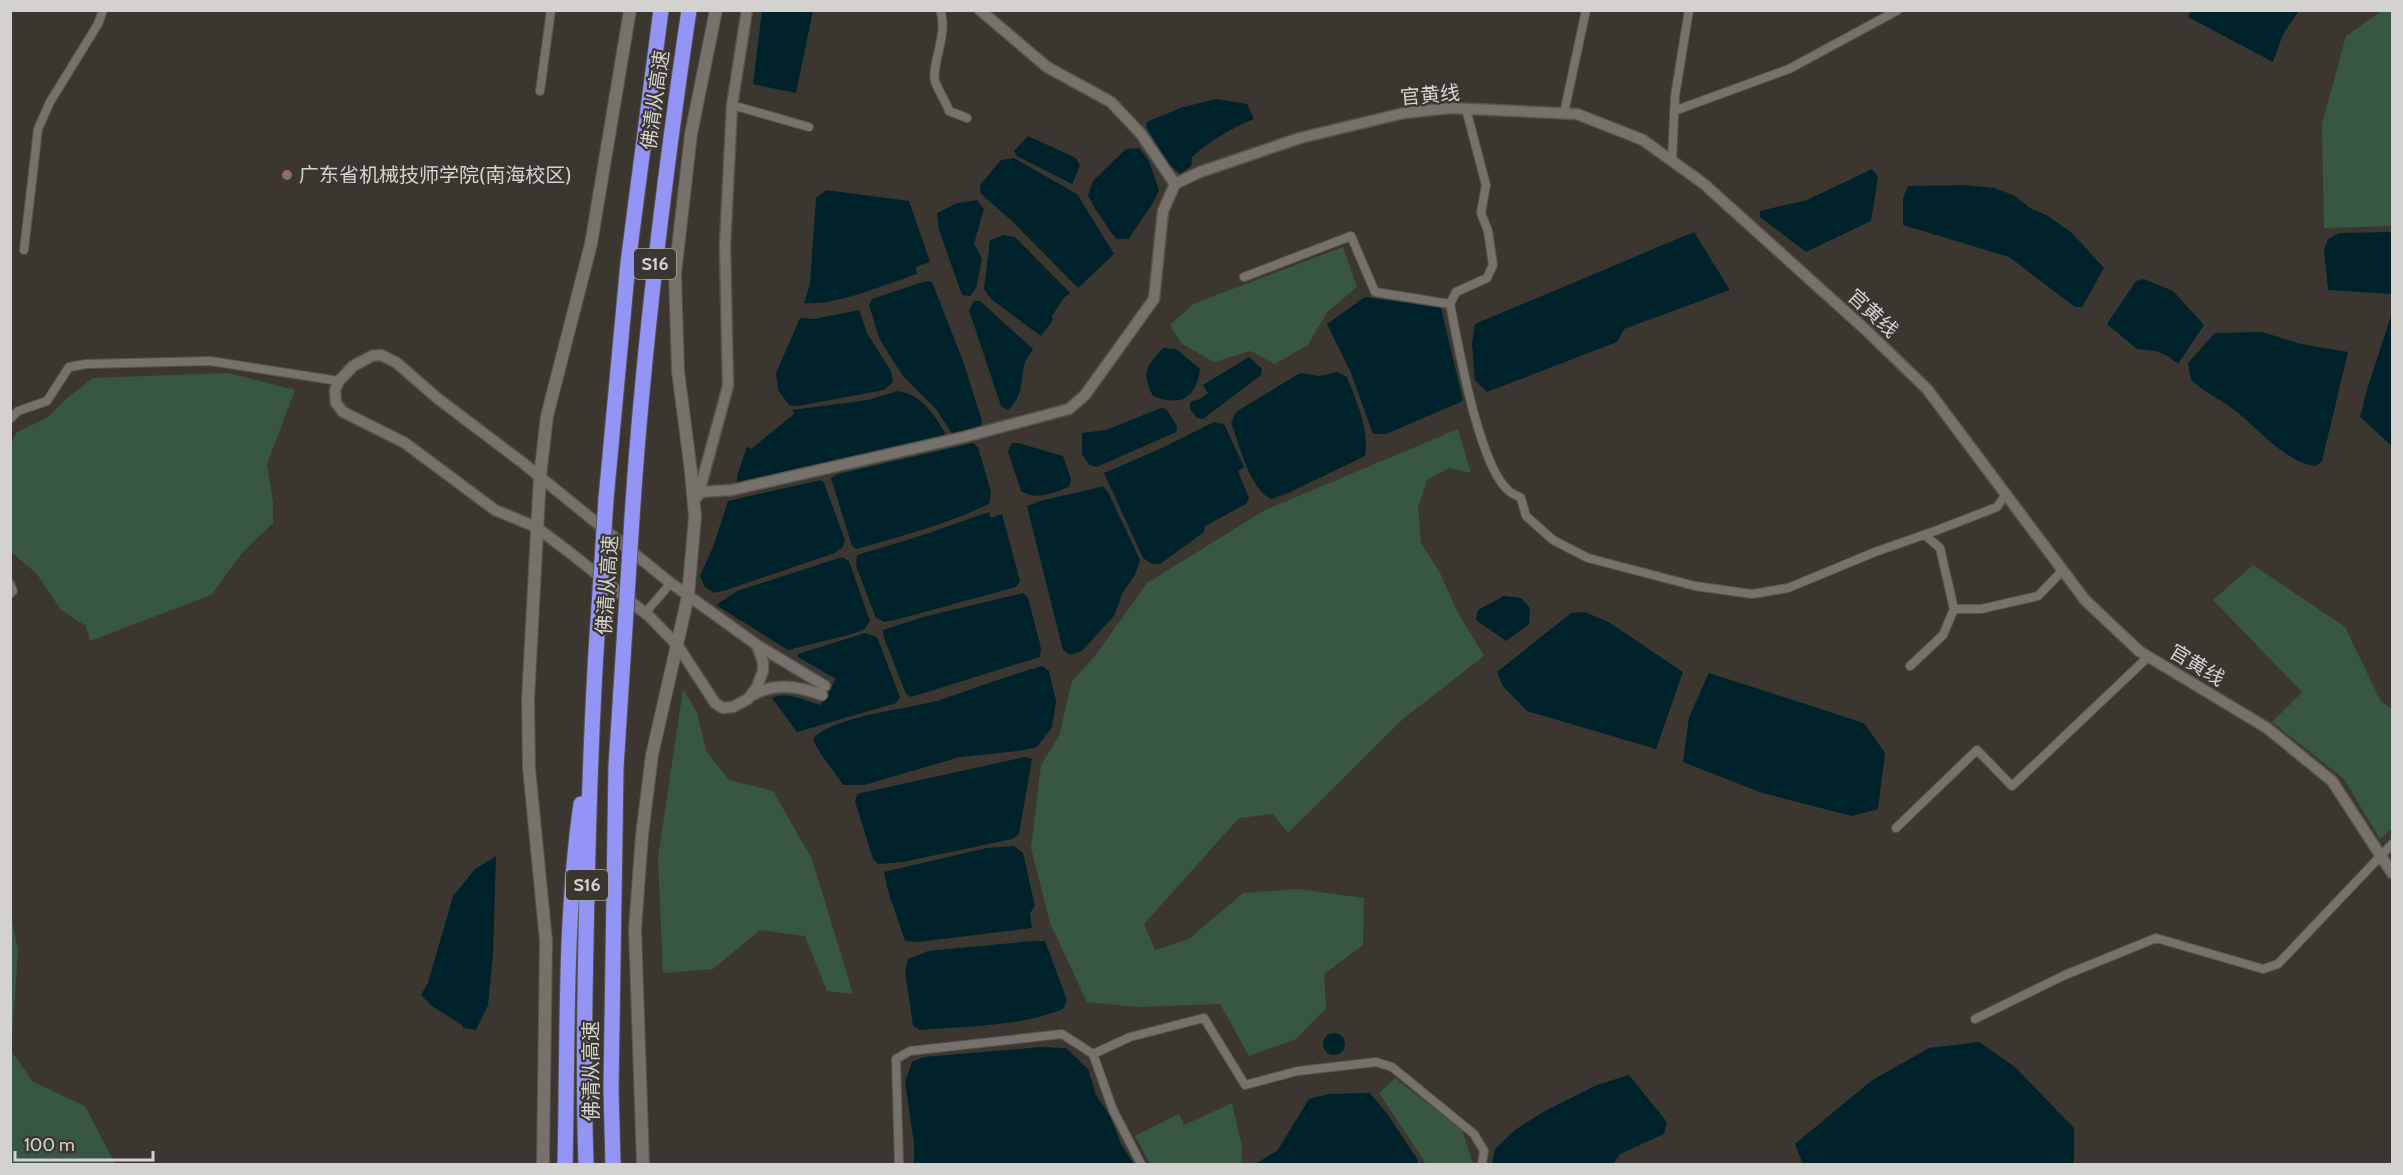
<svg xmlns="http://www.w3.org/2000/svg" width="2403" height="1175" font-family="Cabin,'Noto Sans SC',sans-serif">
	<rect width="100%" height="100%" fill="#3b3730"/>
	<!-- green -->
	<path fill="#375742" d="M2383,10L2392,11V226L2324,228L2322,124L2346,36Z
		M1343,247L1357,287L1327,312L1308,345L1275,364L1250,351L1214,362L1182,344L1170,325L1193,304Z
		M228,373L295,390L267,464L273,502V523L243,552L211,595L90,641L86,626L61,610L37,574L12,553L11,442L17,432L47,418L65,400L93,378Z
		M1458,429L1471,473L1449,468L1427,480L1418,507L1421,543L1440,573L1458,613L1484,656L1404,718L1288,833L1273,814L1239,818L1144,924L1155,950L1189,939L1243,893L1297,889L1364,898L1363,945L1324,974L1326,1008L1296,1039L1249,1056L1220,1004L1137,1007L1087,1002L1050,923L1031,848L1041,765L1059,736L1072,681L1095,656L1147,583L1265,510Z
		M2253,565L2345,627L2381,702L2392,709V829L2380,839L2344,779L2272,722L2302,692L2213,600Z
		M683,689L697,712L706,751L729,780L773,791L812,859L853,994L827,991L805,936L760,930L713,969L663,973L658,858Z
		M11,913L18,952L11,1051L33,1082L85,1106L115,1164H11Z
		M1395,1078L1462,1130L1473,1164H1424L1425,1162L1379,1093Z
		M1232,1103L1242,1146L1241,1164H1150L1135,1136L1179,1114L1184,1125Z"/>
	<!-- water -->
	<path fill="#00222a" d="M762,11H813L796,93L753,84Z
		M2191,11V10L2299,11L2283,34L2273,62L2188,17Z
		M1217,99L1247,104L1254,119C1230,129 1211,140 1192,157L1191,166L1180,174L1169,164L1146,127L1147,122L1183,107Z
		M1028,136L1076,158L1080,166L1072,184L1017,156L1014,151Z
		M1139,148L1149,161L1159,190C1152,208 1138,223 1129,239H1116L1095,209L1088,195L1093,181L1126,149Z
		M1014,158L1077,194L1114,254L1078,288L1012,221L981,194L980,185L1001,160Z
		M1872,169L1878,177L1871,221L1806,252L1760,217V211L1807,200Z
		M1965,185L1995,188L2015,196L2030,208L2046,215L2071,232L2104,268L2082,307H2075L2009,257L1903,225V199L1908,186Z
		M826,190L909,201L930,262L916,267L917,274C884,284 838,306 804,303L810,283L816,198Z
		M977,200L984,209L974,243L982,259L976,288L970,296L962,295L939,230L937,213L957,203Z
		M1694,232L1730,290L1624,329L1617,342L1487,392L1475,380L1472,344L1475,324Z
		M2392,232V294L2328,290L2324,250L2328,239L2340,233Z
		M1004,235L1015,237L1070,293L1064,298L1052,316L1053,320L1041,336L992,300L984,289L990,240Z
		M2144,279L2173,291L2204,325L2178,364L2168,356L2156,351L2137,349L2107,324L2136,281Z
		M926,281L932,282L963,361L982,421L980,429L953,435L936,409L903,376L880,340L869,305L872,299Z
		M1365,297L1441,308L1463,401L1386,434H1373L1351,373L1327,324Z
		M974,301H980L1033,349C1030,354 1025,360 1024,366C1021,383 1022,398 1008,410L1001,406L969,310Z
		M859,310L867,333L891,371L893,382L884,390L798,406L789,405L778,390L776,373L800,318L814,319Z
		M2392,313V446L2360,417L2368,386Z
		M2262,332L2301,344L2348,352L2322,461L2316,466C2289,465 2258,429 2237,412C2222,400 2205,393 2191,380L2188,363L2215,333Z
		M1163,348L1176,349L1200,369C1196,398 1181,407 1153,396C1141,372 1146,367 1163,348Z
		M1249,357L1262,369L1261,375L1203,419L1197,418L1190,409V402L1200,399L1208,393L1203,385Z
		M1337,372L1347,377C1356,400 1370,430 1365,456L1286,494L1271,499C1249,488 1240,445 1231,423L1236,412L1300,373L1319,376Z
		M898,391C921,394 934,414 945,433L941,440L737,485V476L747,446L751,449L794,414L792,410L868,400Z
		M1161,408L1166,409L1177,426L1176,432L1097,467L1089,465L1082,454V433L1106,430Z
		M1214,422L1224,424L1244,467L1238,471L1249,498L1246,504L1205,526L1204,532L1160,564H1152L1143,558L1104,473L1162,448Z
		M973,443L978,447L991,492L989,504C948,524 901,536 857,549L852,546L831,478L838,474Z
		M1012,443H1018L1063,456L1071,479L1069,487C1051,493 1038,501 1021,491L1008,451Z
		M821,480L824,483L845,540L843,547L835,553L726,590L714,593L705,587L700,576L713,547L728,501Z
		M1103,486L1109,494L1140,560L1135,575L1123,592L1114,616L1082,651L1070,655L1063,650L1027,506C1052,496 1076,494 1103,486Z
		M989,512L991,518L1002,514L1020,581L1016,587L899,619L884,622L876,618L856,566L857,555L917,537Z
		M842,557L849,561L870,621L865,629L852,634L788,650L716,605L737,591Z
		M1023,593L1028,598L1041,648L1040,657L911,697L906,694L883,635V630L923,617Z
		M1504,596L1521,598L1530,608L1529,624L1506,641L1476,620L1478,610Z
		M1584,612L1607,621L1683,672L1656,749L1527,711L1503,686L1497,672L1571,613Z
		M865,633L877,637L900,697L896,703L797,732L772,698C787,691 805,701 820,705L836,679L798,657V654Z
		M1042,666L1049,671L1056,701L1052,727L1037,747L1019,751L960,757L864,785H843C833,769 820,756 813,739C832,716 909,709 940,700C974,689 1007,676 1042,666Z
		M1709,673L1864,723L1885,753L1878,809L1852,816L1762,793L1683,762L1689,717Z
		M1025,757L1032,759L1019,834L1012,839L903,862L878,864L873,859L855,801L857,794Z
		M1014,846L1023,853L1035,906L1030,913L1032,928L918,942L905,941L888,891L884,872L987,848Z
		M496,856L493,954L488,1005L476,1030L463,1028L462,1025L432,1006L421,995L428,983L453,896L475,869Z
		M1033,941H1045L1067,1000L1063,1009C1018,1027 968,1026 920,1030L913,1026L905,972L908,959L928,951Z
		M1323 1044a11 11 0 1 1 22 0a11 11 0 1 1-22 0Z
		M1979,1042L2015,1067L2074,1128V1164H1803L1795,1144L1871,1081L1929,1048Z
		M1041,1047L1066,1048L1088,1069L1096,1095L1110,1116L1121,1144L1134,1164H914V1143L905,1082L912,1062L924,1057Z
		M1629,1075L1667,1122L1664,1134L1620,1154L1613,1164H1492L1495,1149L1515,1130L1543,1112L1597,1085Z
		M1370,1093L1388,1115L1418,1160V1164H1255L1277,1151L1309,1099L1329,1094Z"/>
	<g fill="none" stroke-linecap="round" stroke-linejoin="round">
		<!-- minor casing -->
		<g stroke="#57544f" stroke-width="10">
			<path id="minor" d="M940,10C949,33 931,64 935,81C938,91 946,101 949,111L967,118
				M540,91L551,10
				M732,105L809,127
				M1466,109L1486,185L1481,213L1488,231L1493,265L1487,278L1456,292L1450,304C1458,344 1479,467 1509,491C1512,494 1518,496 1521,498L1526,516L1553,540L1588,558L1695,586L1752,594L1788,588L1875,552L1935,531L1997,507L2006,494
				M1674,111L1789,69L1898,10
				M1564,113L1586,10
				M1672,161L1675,96L1689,10
				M24,250L38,129L50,102L98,24L103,10
				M1244,277L1351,236L1375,292L1450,304
				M10,419L18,411L47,401L69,367L86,364L210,361L339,381
				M1925,535L1940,548L1954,609H1981L2038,596L2063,570
				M10,584L13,591L10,594
				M645,613L671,583
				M1910,666L1943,635L1954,609
				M1896,828L1977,750L2012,786L2148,657
				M1975,1019L2065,975L2156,938L2263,969L2278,964L2392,844
				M1093,1054L1113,1110L1141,1164
				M899,1164L896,1059L910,1051L1062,1034L1093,1054L1130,1037L1204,1018L1245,1085L1298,1071L1376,1062L1392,1067L1474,1134L1484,1151L1482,1164"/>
		</g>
		<!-- tertiary casing -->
		<g stroke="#57544f" stroke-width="13">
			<path id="tertiary" d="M980,10L1047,67L1111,102L1141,134L1175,184
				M1175,184L1200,172L1300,138L1404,113L1450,108L1577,114L1643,140L1704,184L1867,331L1927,389L2085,600L2139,651L2267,728L2332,781L2392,873
				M381,355L397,363L437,398L523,463L668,581L757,645L763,662V671L757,687L748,699L733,707L723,708L715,703L678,646L650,617L573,555L536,527L495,510L405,443L343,412L336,403L335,390L339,381L353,366L372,356Z
				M699,492L732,490L964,437L1069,409L1085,395L1154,299L1163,211L1175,184
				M698,496L728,386L725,245L732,105L747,10
				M757,645L825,686
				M753,695C775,682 799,686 822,695"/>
		</g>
		<!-- secondary casing -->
		<g stroke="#57544f" stroke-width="14">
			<path id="secondary" d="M543,1164L546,941L529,768L528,699L540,476L547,416L591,244L630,10
				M643,1164L635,929L642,835L652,755L688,596L695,517L691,472L678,371L675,274L691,134L716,10"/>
		</g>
		<!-- motorway casing -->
		<g stroke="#57544f" stroke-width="17">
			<path id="motorway" d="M606,499L628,263L661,10
				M632,518C643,348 664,179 689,10
				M565,1164C568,1045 564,923 581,804
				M586,1164C583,1074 585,983 587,892C589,797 592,702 599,607
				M613,1164L611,1089L616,767L625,627"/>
		</g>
		<!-- minor -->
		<use href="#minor" stroke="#76716a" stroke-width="8"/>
		<!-- tertiary -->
		<use href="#tertiary" stroke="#76716a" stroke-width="10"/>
		<!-- secondary -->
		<use href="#secondary" stroke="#76716a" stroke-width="12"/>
		<!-- motorway -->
		<use href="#motorway" stroke="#9494f7" stroke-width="15"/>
		<!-- motorway-bridge casing -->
		<g stroke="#57544f" stroke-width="17" stroke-linecap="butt">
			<path id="motorway-bridge" d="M599,607L606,499
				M625,627L632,518"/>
		</g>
		<!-- motorway-bridge -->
		<use href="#motorway-bridge" stroke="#9494f7" stroke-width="15"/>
	</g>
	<!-- markers -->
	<circle fill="#8d6e63" stroke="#3b3730" stroke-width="2" cx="287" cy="175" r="6"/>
	<g text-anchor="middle" stroke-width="4.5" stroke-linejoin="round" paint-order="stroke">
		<!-- shield labels -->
		<g fill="#3b3730" stroke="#a6a49f" stroke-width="1.5">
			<rect x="634" y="249" width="42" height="30" rx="4.5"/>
			<rect x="566" y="870" width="42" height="30" rx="4.5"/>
		</g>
		<g font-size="18" font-weight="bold" fill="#d4d2ce">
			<text x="655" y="270">S16</text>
			<text x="587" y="891">S16</text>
		</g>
		<!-- street labels -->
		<g font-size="20" fill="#d4d2ce" stroke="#3b3730">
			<text transform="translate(1430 95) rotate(-5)" y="7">官黄线</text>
			<text transform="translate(655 100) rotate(-82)" y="7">佛清从高速</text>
			<text transform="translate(1873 313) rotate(43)" y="7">官黄线</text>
			<text transform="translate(607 585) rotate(-86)" y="7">佛清从高速</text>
			<text transform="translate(2197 665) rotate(31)" y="7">官黄线</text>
			<text transform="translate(591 1071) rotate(-90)" y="7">佛清从高速</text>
		</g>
		<!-- poi labels -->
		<g font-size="20" fill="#d4d2ce" stroke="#3b3730" text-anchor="start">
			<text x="299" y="182">广东省机械技师学院(南海校区)</text>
		</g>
	</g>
	<!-- border -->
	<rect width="2403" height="1175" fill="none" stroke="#d4d2ce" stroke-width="24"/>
	<!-- scale -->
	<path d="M15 1151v9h138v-9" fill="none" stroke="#d4d2ce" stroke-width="3"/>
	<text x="24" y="1151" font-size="18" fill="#d4d2ce" stroke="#3b3730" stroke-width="4.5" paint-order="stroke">100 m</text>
</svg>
